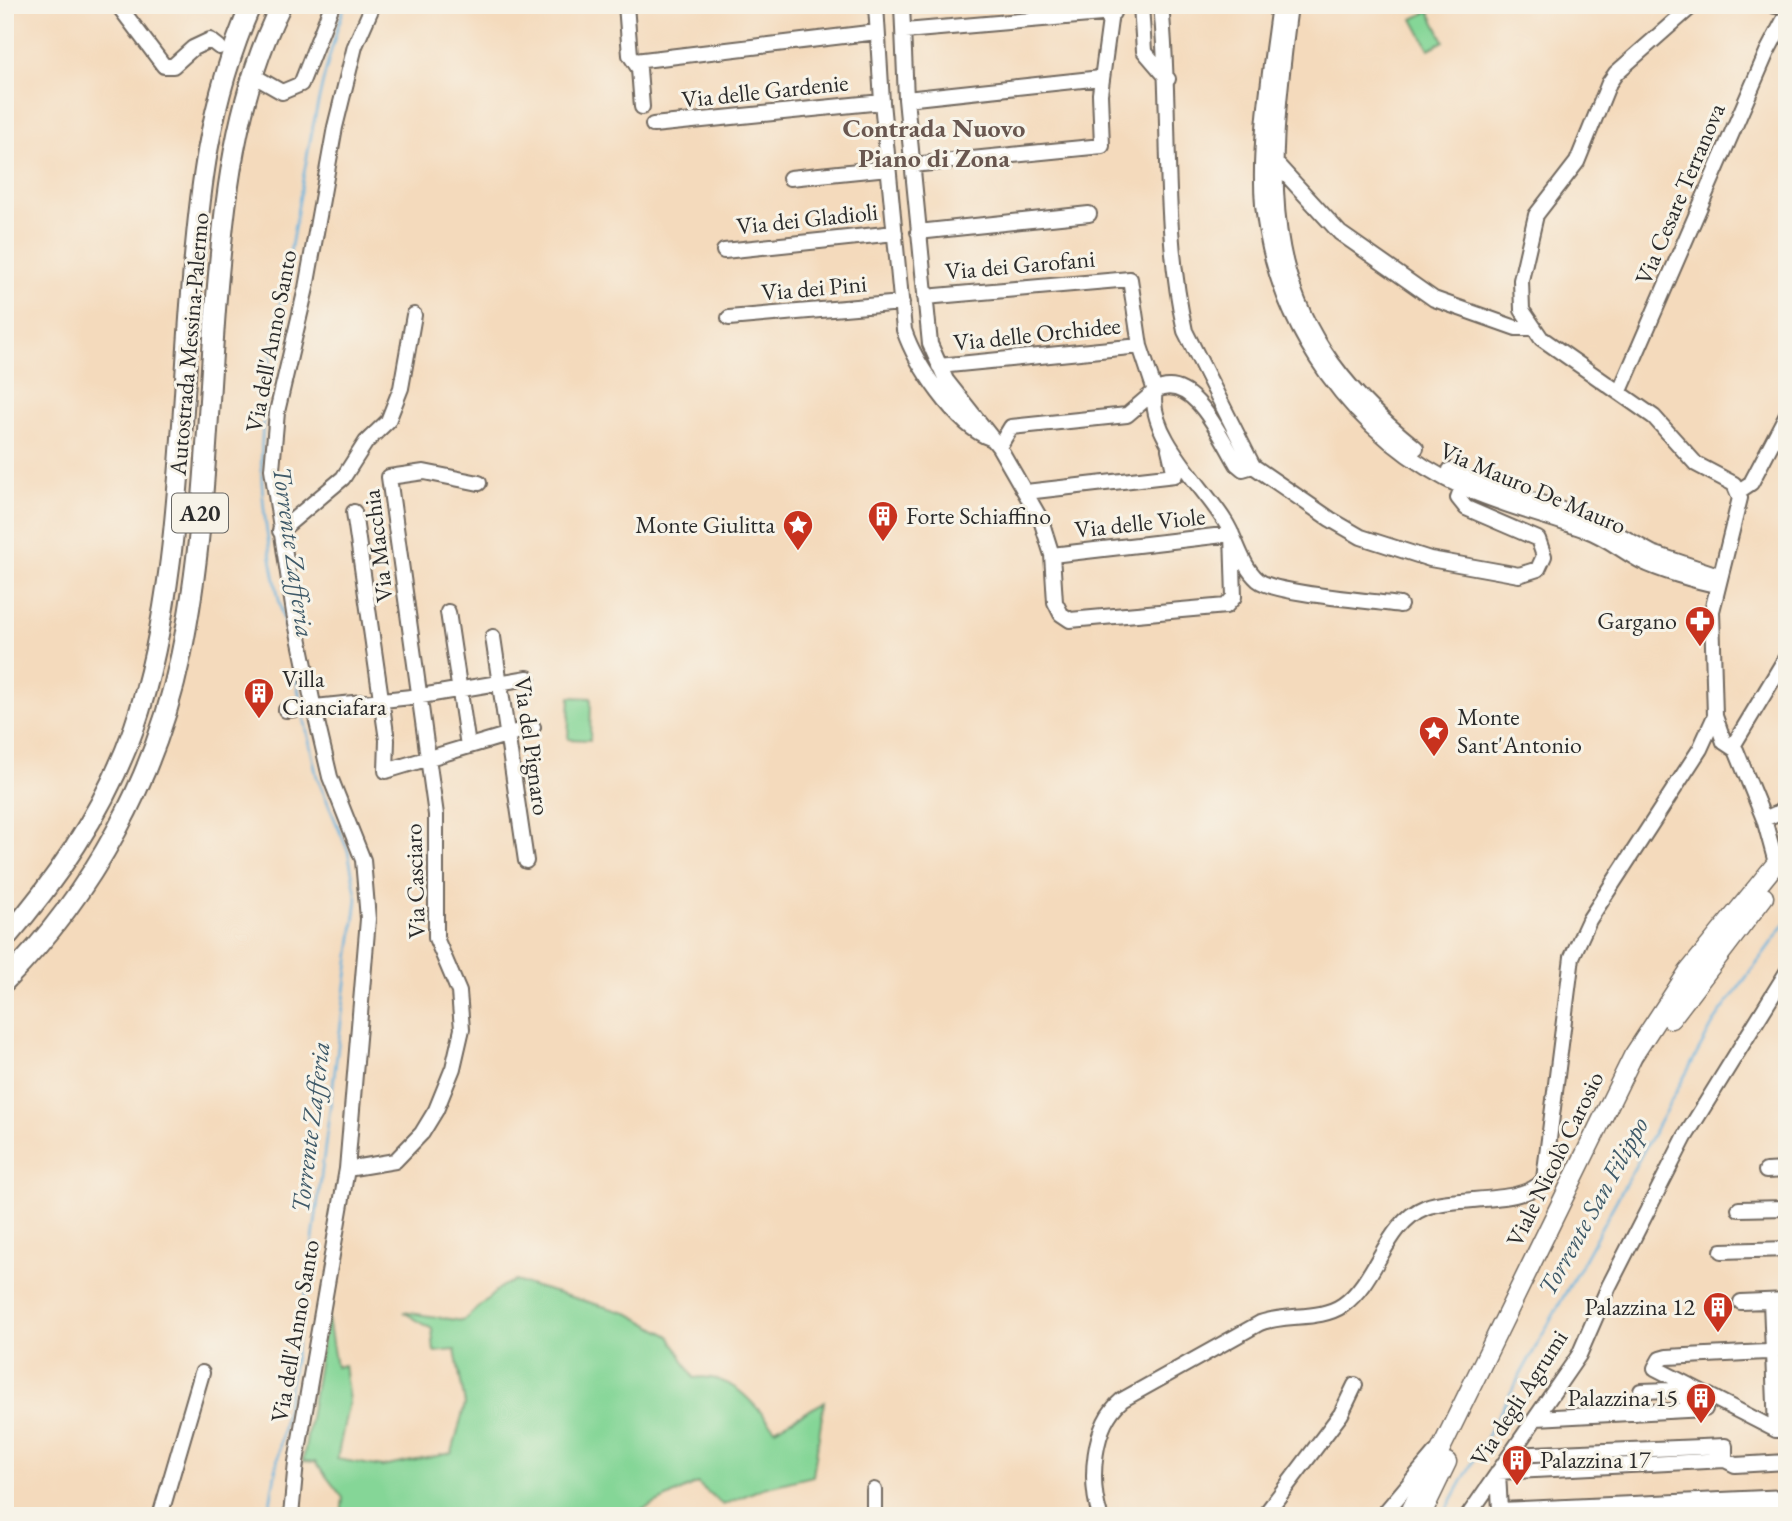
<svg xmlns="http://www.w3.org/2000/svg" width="1792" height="1521" font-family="'EB Garamond',serif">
	<rect width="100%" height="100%" fill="#f7f3e8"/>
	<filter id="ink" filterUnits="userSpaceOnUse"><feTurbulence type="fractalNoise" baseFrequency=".0143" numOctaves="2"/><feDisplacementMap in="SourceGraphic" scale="14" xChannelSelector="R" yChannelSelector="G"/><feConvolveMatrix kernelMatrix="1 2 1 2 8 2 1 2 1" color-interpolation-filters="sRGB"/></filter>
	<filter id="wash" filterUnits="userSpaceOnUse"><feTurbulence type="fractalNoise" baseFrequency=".00686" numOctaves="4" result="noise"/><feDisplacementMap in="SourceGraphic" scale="28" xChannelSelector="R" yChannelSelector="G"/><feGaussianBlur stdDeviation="1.57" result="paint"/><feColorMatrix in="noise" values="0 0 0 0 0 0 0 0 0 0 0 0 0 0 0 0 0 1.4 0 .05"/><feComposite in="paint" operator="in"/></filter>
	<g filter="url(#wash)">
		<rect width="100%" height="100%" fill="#f4dabc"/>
		<!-- green -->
		<path fill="#85d697" stroke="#588061" stroke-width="2" d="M1429,11L1444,41L1429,49L1413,19Z
			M570,697L591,698L590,740L568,739Z
			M515,1281L630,1314L670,1336L694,1378C731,1372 754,1404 775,1429L824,1402L813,1476L763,1488L723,1505L697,1483L642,1510L640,1516H341L343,1498L315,1462L303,1461L327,1313L336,1367L344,1365L349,1401L337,1459L382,1467L452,1453L465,1404L455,1350L434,1352L432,1329L403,1312L463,1321L502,1286Z"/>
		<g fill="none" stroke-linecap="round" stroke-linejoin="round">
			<!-- stream -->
			<path stroke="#63b0dc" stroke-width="2.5" d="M301,703C287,631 266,557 262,484C258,407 275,334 289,258C304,173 317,87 345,5
				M268,1516L308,1278L357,899L348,851L317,777L303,713
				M1443,1516L1716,1019L1787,921"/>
		</g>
	</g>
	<g filter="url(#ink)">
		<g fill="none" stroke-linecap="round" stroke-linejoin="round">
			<!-- minor casing -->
			<g stroke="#71685e" stroke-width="18">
				<path id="minor" d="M118,5L164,66H173L193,48L210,40L219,47
					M626,5L630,55L639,69L642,107
					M876,5L882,102L904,330C915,363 956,426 990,438
					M902,5L906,99L930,344L946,380L999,447L1041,520L1052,555L1055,602L1061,614L1070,620L1226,606L1234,597L1232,534L1052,555
					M1141,5L1144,51L1168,79
					M1161,5C1172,113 1161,224 1185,331L1253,466L1330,519L1361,537L1430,559L1519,575L1538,569L1544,556L1538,539L1466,508L1458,498L1462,487
					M1279,5C1271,66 1258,145 1263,205C1275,327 1354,438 1466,489C1504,506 1546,516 1586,530C1606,537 1622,551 1641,561C1659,570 1696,581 1716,585
					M1290,5C1266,194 1252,318 1416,448
					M1774,5L1775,6
					M905,31L1113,13
					M635,61L877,32
					M261,80L282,92L301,84L332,5
					M906,99L1101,78
					M653,125L882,102
					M1269,161H1274L1340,233L1434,299L1516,328H1532
					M912,165L1102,146L1100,94L1112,5
					M790,178L888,168
					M918,232L1089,214
					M724,251L895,233
					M925,297L1130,279L1140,346L1155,391L1127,415L1011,427L999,447
					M729,318L902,303
					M939,366L1140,346
					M1620,391L1767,52L1787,14
					M1253,466L1243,469L1237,464C1222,440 1193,370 1155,391C1146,433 1203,486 1224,520C1237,539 1240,564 1258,580C1274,594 1374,601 1400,605
					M1450,470L1476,482L1590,519L1652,553L1718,575
					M1739,491L1751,483L1787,414
					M1026,492L1175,475L1169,449
					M354,512L387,740L386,771L533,727
					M280,531L343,478L366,442L388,421L401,388L414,315
					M448,612L468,746
					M493,637L526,861
					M286,710L421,696L528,678
					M1715,716L1724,742L1736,750L1764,819L1776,863
					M1733,746L1787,656
					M1764,819L1780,812L1787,803
					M347,1169L395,1161L422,1133L436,1110L453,1068L462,1029L459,992L436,938V815L389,477L424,472L479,483
					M1766,1171L1787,1170
					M1739,1209L1787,1208
					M1722,1251L1787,1249
					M1771,1301L1776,1430
					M1741,1302L1787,1300
					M1787,1348L1766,1352L1667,1357L1660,1359L1655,1368L1776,1430H1787
					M1636,1413L1641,1391L1671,1390L1703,1409
					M1536,1418L1705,1409
					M1510,1455L1725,1446V1460
					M1787,1462L1735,1465L1725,1460L1498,1472L1500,1510L1787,1497
					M160,1516L202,1373
					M291,1516L296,1462L347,1169L368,919L363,860L330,777L314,709L294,613L272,469L277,412L306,288L335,127L355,46L373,5
					M874,1516V1490
					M1100,1516C1089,1481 1092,1425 1122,1400L1260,1323C1286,1313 1320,1321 1343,1305C1378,1280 1385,1223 1426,1207C1457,1195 1526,1206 1544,1179L1572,957L1589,920L1700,749L1715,716L1712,611L1740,498L1734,484L1696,464L1654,417L1541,338L1522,310L1521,280L1536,215L1577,162L1609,83L1616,73L1693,5
					M1264,1516L1341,1414L1355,1385
					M1382,1516L1435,1453
					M1468,1516L1579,1355L1609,1286L1685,1137L1787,972
					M1669,1516L1787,1510"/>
			</g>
			<!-- major casing -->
			<g stroke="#71685e" stroke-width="21">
				<path id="major" d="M1671,1019L1764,897
					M1408,1516L1633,1056L1688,972L1787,850
					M1421,1516L1447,1462"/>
			</g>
			<!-- highway casing -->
			<g stroke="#71685e" stroke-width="23">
				<path id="highway" d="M5,939C60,876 106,807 134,728C179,598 180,436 191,299C199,194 208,103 251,5
					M5,981C93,893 156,776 181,655C205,540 207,419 216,303C225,199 234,100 281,5"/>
			</g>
			<!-- minor -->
			<use href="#minor" stroke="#fff" stroke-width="14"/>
			<!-- major -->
			<use href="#major" stroke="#fff" stroke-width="18"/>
			<!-- highway -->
			<use href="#highway" stroke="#fff" stroke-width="19"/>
		</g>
	</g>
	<!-- icons -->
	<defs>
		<g id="building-pin" transform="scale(1.575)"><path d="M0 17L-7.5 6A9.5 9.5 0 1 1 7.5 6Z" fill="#c8321e" stroke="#f7f3e8"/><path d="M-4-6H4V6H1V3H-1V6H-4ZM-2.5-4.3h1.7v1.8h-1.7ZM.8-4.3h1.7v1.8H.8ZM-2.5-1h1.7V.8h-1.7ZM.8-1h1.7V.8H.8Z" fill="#fff"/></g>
		<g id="sight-pin" transform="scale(1.575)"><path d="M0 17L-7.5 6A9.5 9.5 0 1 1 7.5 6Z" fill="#c8321e" stroke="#f7f3e8"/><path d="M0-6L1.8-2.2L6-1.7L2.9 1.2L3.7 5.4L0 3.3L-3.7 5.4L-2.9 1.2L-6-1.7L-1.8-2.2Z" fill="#fff"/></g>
		<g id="pharmacy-pin" transform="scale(1.575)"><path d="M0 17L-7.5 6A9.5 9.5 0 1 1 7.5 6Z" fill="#c8321e" stroke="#f7f3e8"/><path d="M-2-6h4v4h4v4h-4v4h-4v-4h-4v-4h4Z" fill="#fff"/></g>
	</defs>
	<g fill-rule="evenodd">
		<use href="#building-pin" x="883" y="516"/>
		<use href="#sight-pin" x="798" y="525"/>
		<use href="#pharmacy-pin" x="1700" y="621"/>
		<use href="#building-pin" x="259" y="693"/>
		<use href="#sight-pin" x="1434" y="731"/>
		<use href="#building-pin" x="1718" y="1307"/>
		<use href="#building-pin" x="1701" y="1398"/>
		<use href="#building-pin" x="1517" y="1460"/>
	</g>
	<g text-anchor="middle" stroke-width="6" stroke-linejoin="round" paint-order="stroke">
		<!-- shield labels -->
		<rect fill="#f7f3e8" stroke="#686764" stroke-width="2" x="172" y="493.5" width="56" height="39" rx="5"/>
		<g font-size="23" font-weight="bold" fill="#2b2b2b">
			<text x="200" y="521">A20</text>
		</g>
		<!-- street labels -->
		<g font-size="24" fill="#2b2b2b" stroke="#f7f3e8">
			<text transform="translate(765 91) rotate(-6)" y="8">Via delle Gardenie</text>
			<text transform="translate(1680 194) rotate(-67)" y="8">Via Cesare Terranova</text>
			<text transform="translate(807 219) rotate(-6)" y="8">Via dei Gladioli</text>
			<text transform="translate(1020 265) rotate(-5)" y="8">Via dei Garofani</text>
			<text transform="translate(814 288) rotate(-5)" y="8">Via dei Pini</text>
			<text transform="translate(1037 334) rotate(-6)" y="8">Via delle Orchidee</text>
			<text transform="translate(271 341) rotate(-79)" y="8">Via dell'Anno Santo</text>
			<text transform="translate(189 344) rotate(-85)" y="8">Autostrada Messina-Palermo</text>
			<text transform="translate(1533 488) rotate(23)" y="8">Via Mauro De Mauro</text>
			<text transform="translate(1140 523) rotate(-6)" y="8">Via delle Viole</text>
			<text transform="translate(378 546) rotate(-97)" y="8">Via Macchia</text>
			<text transform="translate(532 746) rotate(82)" y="8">Via del Pignaro</text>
			<text transform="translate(415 881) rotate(-92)" y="8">Via Casciaro</text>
			<text transform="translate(1555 1159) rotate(-64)" y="8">Viale Nicolò Carosio</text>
			<text transform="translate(295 1331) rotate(-80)" y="8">Via dell'Anno Santo</text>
			<text transform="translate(1519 1398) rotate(-57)" y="8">Via degli Agrumi</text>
		</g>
		<!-- poi labels -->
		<g font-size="24" fill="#2b2b2b" stroke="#f7f3e8" text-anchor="start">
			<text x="906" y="524">Forte Schiaffino</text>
			<text x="775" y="533" text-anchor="end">Monte Giulitta</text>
			<text x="1677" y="629" text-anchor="end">Gargano</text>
			<text x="282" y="687">Villa<tspan x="282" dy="28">Cianciafara</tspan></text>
			<text x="1457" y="725">Monte<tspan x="1457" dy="28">Sant'Antonio</tspan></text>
			<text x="1695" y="1315" text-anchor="end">Palazzina 12</text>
			<text x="1678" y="1406" text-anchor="end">Palazzina 15</text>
			<text x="1540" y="1468">Palazzina 17</text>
		</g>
		<!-- neighbourhood labels -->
		<g font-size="26" font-weight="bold" fill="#695750" stroke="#f7f3e8">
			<text x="934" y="137">Contrada Nuovo<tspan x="934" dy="30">Piano di Zona</tspan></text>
		</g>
		<!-- water labels -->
		<g font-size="26" font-style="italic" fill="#3f5a69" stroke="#f7f3e8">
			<text transform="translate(294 552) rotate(82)" y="9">Torrente Zafferia</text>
			<text transform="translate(310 1127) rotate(-83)" y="9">Torrente Zafferia</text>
			<text transform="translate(1593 1206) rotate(-61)" y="9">Torrente San Filippo</text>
		</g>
	</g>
	<!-- margin -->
	<rect width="1792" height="1521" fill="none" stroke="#f7f3e8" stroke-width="28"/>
</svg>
